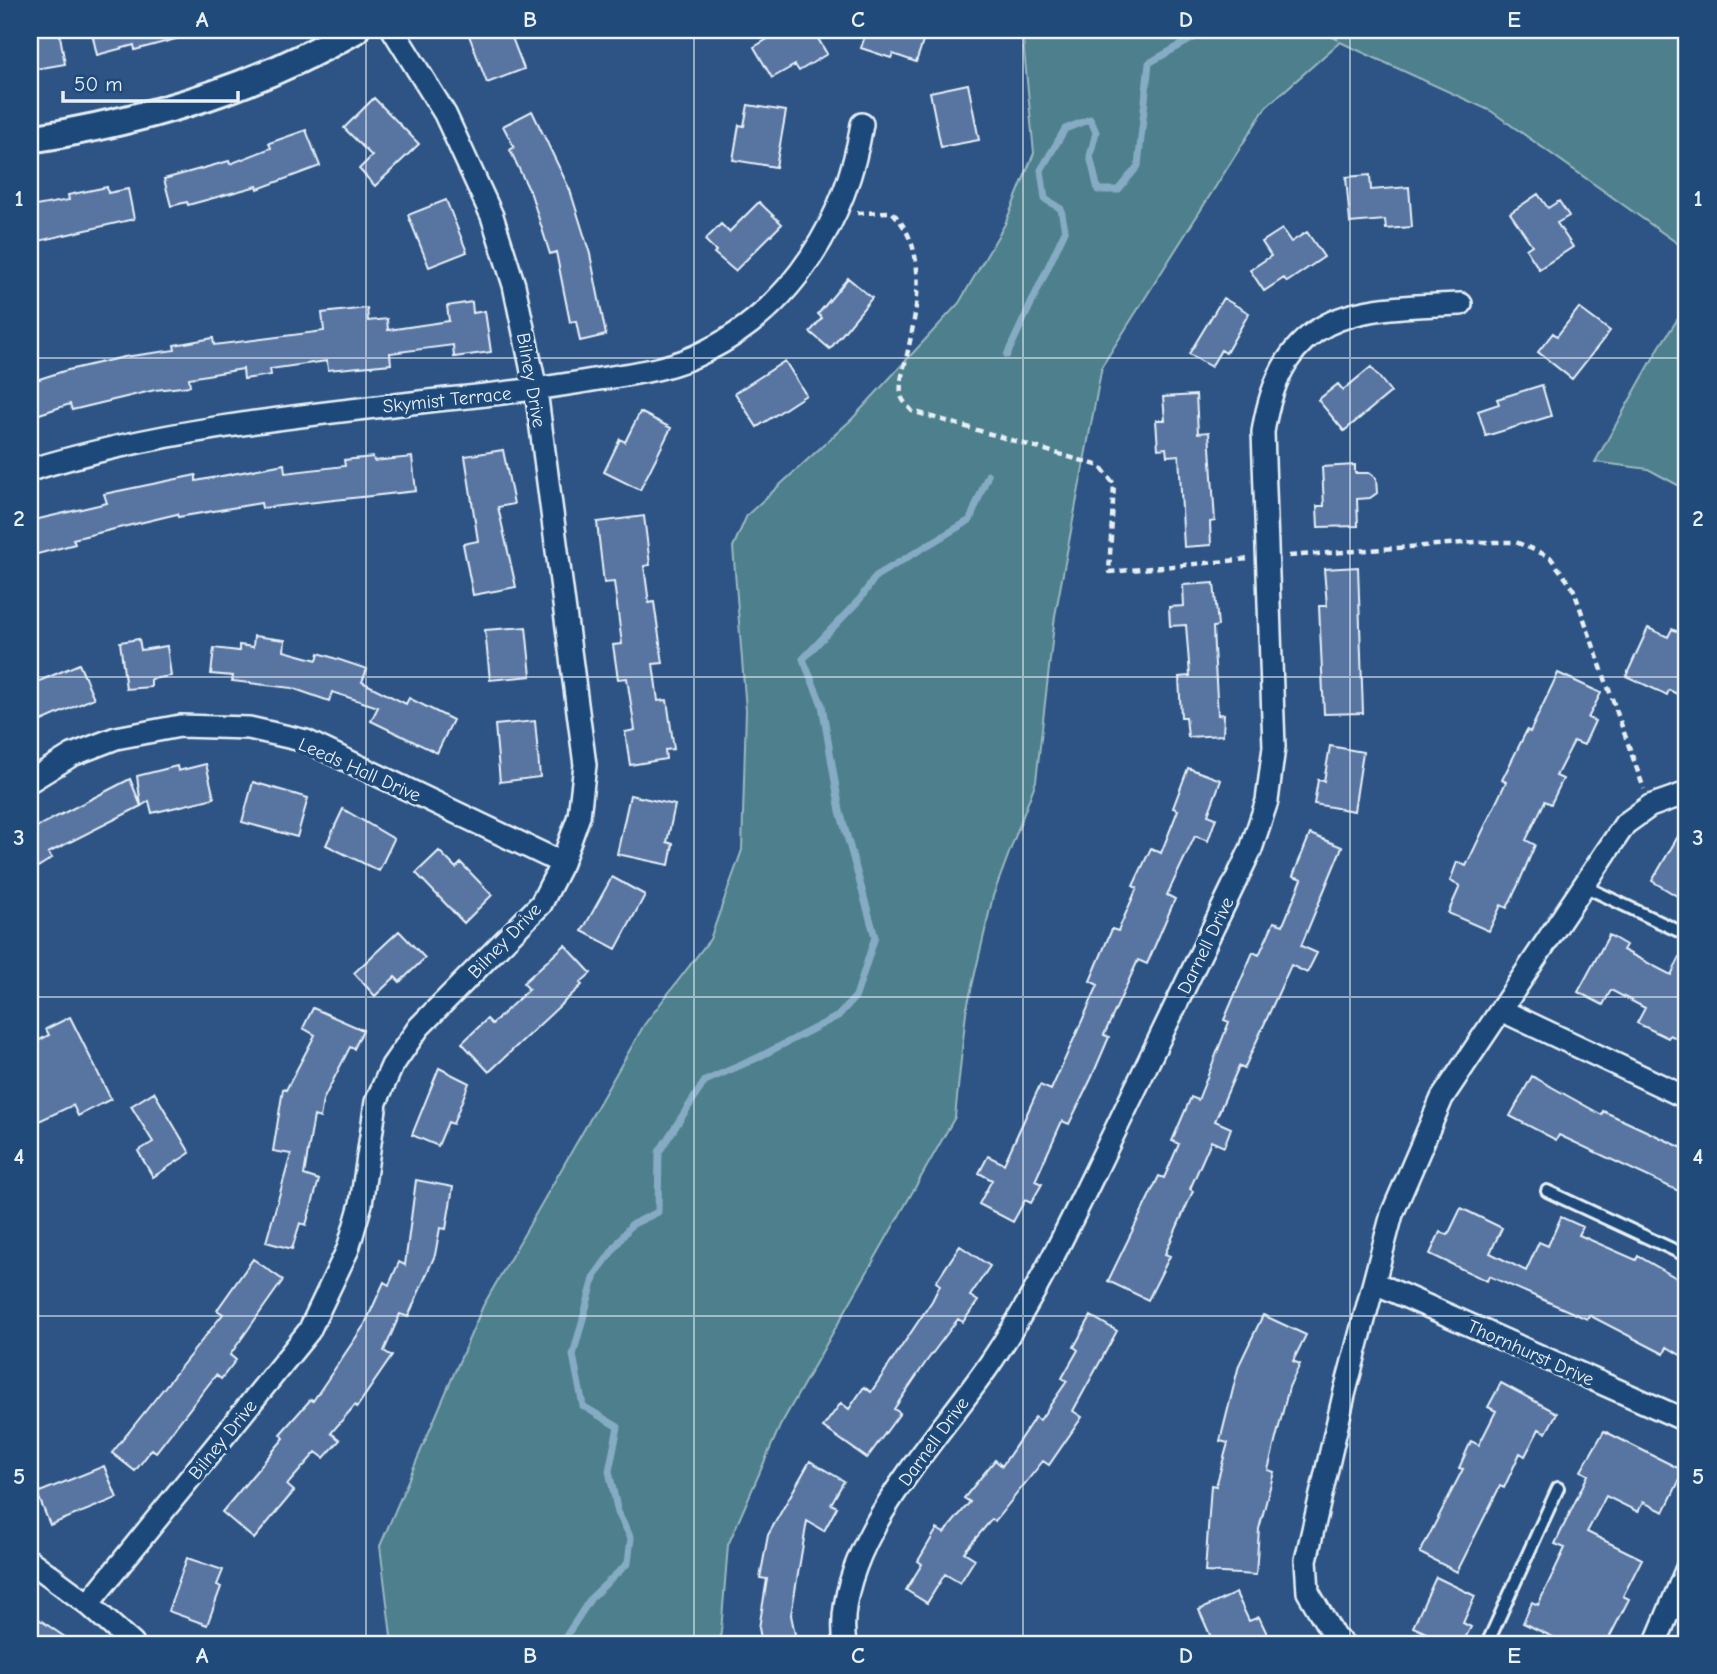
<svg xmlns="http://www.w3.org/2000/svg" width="1717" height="1674" font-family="'Comic Neue',sans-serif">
	<rect width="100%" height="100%" fill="#2d5484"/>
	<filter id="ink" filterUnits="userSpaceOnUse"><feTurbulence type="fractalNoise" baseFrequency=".0143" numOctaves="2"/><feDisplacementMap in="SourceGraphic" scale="14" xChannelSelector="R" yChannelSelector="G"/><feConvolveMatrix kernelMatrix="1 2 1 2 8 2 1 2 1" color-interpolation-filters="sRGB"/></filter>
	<g filter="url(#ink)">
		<!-- green -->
		<path fill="#4e808c" stroke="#9bb8c2" stroke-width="2" d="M1022,30H1320L1338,40L1331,30H1687V250L1491,111L1340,42L1266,107L1102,366L1055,616L1036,781L993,896L966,1012L955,1117L780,1426L728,1545L720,1644H392L380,1546L483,1306L644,1025L710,939L742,850L746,710L733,547L747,515L852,419L959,303L1005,224L1034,153Z
			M1687,305V490L1648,469L1595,462L1660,346Z"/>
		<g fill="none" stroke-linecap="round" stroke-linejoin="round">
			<!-- stream -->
			<path stroke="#86abc4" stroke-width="7" d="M1007,355L1065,231L1061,209L1045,199L1041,170L1065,129L1090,119L1096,132L1090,156L1098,190H1118L1138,166L1149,63L1197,36L1193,30
				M561,1644L591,1598L628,1563L631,1538L618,1513L609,1471L618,1427L583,1406L573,1355L595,1275L631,1225L658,1212L659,1152L705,1081L757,1058L838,1016L856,996L875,937L840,811L822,705L803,659L860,599L876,576L970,520L988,475"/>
		</g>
		<!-- building -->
		<path fill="#5875a2" stroke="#e8f1f8" stroke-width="2" d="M30,30H59L65,64L30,70Z
			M103,30H186L187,36L135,50L134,45L97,55L92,33Z
			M467,30H509L524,69L487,83Z
			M783,30H813L827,54L799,71L795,65L772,78L754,47Z
			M867,30H927L916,62L893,54L891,58L861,48Z
			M968,84L979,140L941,147L930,92Z
			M374,98L419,144L375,186L359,169L372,156L344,128Z
			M748,105L786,111L776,167L733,160L739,125L744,126Z
			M532,111L570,190L590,254L606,335L580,341L576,321L570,322L556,252L550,254L531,194L510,150L514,147L503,126Z
			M306,130L320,166L258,189L257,186L188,205L187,202L171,206L164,179L229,161L230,164L271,148L269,143Z
			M1370,175L1371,190L1409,187L1412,227L1386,229L1385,220L1350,223L1346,177Z
			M107,187L108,193L128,189L134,219L30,243V207L69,200L68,195Z
			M1538,194L1548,208L1559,201L1569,216L1557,223L1573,247L1539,269L1526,249L1532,245L1510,213Z
			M446,200L467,252L429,267L408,215Z
			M759,202L782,224L735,271L714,253L716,251L705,240L721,224L729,232Z
			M1282,229L1291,242L1307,232L1324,257L1287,282L1284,278L1264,291L1250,270L1271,256L1262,242Z
			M848,278L872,298L830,349L810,332L822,318L818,314Z
			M1223,298L1249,313L1226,353L1221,350L1211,367L1189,354Z
			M472,302L473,313L485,311L491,352L454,357L453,345L390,353L391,364L328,370L327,361L270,369L271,375L244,379L243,369L189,378L190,386L155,390L72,410L70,404L30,417V382L64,371L124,357L175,350L174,345L213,338L214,345L324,331L322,313L367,308L368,321L387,319L388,330L449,321L447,306Z
			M1579,308L1610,331L1572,379L1538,352L1553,333L1557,336Z
			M785,361L806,395L757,427L735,393Z
			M1371,367L1391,392L1344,431L1318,400L1338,384L1343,390Z
			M1542,385L1551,416L1486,436L1478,411L1499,404L1497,399Z
			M1196,395L1198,433L1209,432L1215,521L1210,522L1211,545L1184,547L1179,455L1167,456L1166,448L1158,449L1156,420H1165L1163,397Z
			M640,412L671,428L640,490L604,472L620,439L625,442Z
			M503,450L514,504L498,507L516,587L473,595L463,544L478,541L465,456Z
			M373,457L374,461L412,457L416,491L262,508L261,503L178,517L177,514L73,539L75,544L30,556V521L107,503L104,494L196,475V481L284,464L285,473L345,466L344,460Z
			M1355,465V473H1369L1376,478L1377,493L1370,498L1357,499L1358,526L1318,527L1317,506H1324L1322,467Z
			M644,516L650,565L644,566L649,603L654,602L663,663L653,664L658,701L667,700L674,749L665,750L666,759L630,765L625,732L635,730L627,678L618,679L613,645L622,644L614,582L604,583L597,522Z
			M1358,567L1363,713L1324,714L1319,606H1327L1324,569Z
			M1214,583L1218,626L1213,627L1214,648L1218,715L1224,714L1223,735L1188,737L1186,717H1181L1179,677L1190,676L1186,625L1170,626L1169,607L1184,606L1183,585Z
			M526,627L531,676L490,680L485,630Z
			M1648,628L1668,637L1672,629L1687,636V699L1669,690L1667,695L1626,676Z
			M254,636L285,640L284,651L317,660L319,653L367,669L362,682L406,704L409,698L453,720L437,753L371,721L378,707L332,692L329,701L292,688L232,681L233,676L211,674L214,648L239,651V645L253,647Z
			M139,639L141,650L167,646L171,676L151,679V687L126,689L120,642Z
			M79,664L94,698L35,724L30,712V685Z
			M1558,673L1601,693L1588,718L1595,721L1584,745L1574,741L1556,776L1563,779L1551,804L1545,801L1526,840L1535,845L1518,885L1507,908L1501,905L1489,931L1448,913L1460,886L1450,881L1457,862L1466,866L1506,782L1502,780L1527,730L1530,732Z
			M535,721L540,777L500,782L495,725Z
			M1330,746L1363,752L1354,811L1314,804L1318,780L1324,781Z
			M206,764L214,798L152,813L149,801L141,806L137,776L177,766L178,771Z
			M1188,768L1221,780L1208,815L1216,818L1208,841L1195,836L1167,895L1175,899L1147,964L1138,960L1104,1035L1109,1037L1091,1079L1069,1124L1062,1121L1035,1181L1042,1184L1031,1203L1025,1200L1013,1222L979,1204L992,1180L979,1173L988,1156L1004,1164L1040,1085L1051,1090L1098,985L1090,981L1112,929L1118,931L1137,888L1133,886L1151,848L1161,853L1178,810L1173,808Z
			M130,779L141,806L48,853L52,858L30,872V824L33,829Z
			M253,782L308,798L297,837L242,822Z
			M630,795L675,805L667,842L673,844L669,865L617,854Z
			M343,809L394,839L379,871L326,845Z
			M1687,821V902L1652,881Z
			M1310,834L1342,847L1301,946L1317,953L1307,973L1291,965L1244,1069L1239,1066L1215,1121L1231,1128L1224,1147L1211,1141L1190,1189L1193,1191L1165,1254L1170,1256L1148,1300L1108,1281L1159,1176L1164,1178L1179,1144L1172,1141L1191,1097L1198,1100L1229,1022L1224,1020L1253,952L1259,955L1274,922L1283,925L1302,879L1293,876Z
			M439,851L456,868L461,863L492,895L464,923L416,873Z
			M612,877L645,895L616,949L582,931Z
			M399,931L425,958L400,982L395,977L375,996L354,973Z
			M1609,935L1626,945L1623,950L1671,975L1687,943V1043L1670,1035L1668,1038L1637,1023L1645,1008L1611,990L1603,1005L1578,992Z
			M565,945L591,973L580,983L582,985L489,1072L462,1043L487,1019L492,1024L529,989L523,983Z
			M313,1008L363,1030L354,1049L350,1047L323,1100L320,1118L314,1116L304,1175L319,1180L306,1225L300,1223L292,1249L266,1242L291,1154L273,1151L283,1089L286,1090L315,1035L303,1028Z
			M70,1017L111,1099L78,1116L73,1105L39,1121L30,1102V1045L49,1035L46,1029Z
			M439,1068L469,1083L453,1124L448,1122L438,1146L412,1135Z
			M1532,1076L1602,1115L1603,1111L1687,1150V1195L1559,1135L1556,1140L1510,1116Z
			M154,1092L190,1153L153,1177L138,1151L153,1142L131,1106Z
			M416,1180L453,1187L446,1229L440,1228L435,1255L408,1317L400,1314L384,1351L392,1356L357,1407L355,1405L331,1433L340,1440L324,1458L316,1452L287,1485L294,1491L254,1539L222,1512L284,1438L280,1434L311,1399L313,1401L365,1324L384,1282L389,1285L399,1262L405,1265Z
			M1461,1208L1502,1228L1490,1253L1526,1271L1539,1242L1548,1246L1561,1217L1583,1227L1579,1235L1636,1260L1638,1256L1687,1284V1359L1667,1347L1664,1354L1589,1315L1587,1319L1489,1276L1487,1281L1430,1254L1440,1232L1448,1235Z
			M960,1246L990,1266L970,1296L978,1301L963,1322L958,1319L926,1362L894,1409L900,1413L867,1458L823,1427L841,1403L849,1409L864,1387L871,1392L932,1301L940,1285L936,1282Z
			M253,1259L283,1280L230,1355L236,1360L221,1379L216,1375L156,1452L152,1449L135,1471L112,1453L223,1314L217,1310Z
			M1263,1315L1306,1335L1293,1361L1300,1364L1289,1387L1268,1470L1274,1472L1259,1529L1256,1575L1205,1572L1211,1485L1216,1486L1228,1443L1220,1441L1239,1365Z
			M1091,1316L1117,1331L1073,1411L1082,1417L1049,1465L1043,1461L995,1521L992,1519L964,1552L975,1559L960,1583L945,1574L927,1603L906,1590L922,1564L918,1561L937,1529L944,1533L970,1502L964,1498L995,1460L1002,1466L1035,1417L1040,1420L1067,1381L1062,1378L1078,1350L1074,1347Z
			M1501,1383L1557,1413L1546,1433L1539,1429L1525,1456L1520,1453L1504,1488L1500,1486L1457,1572L1420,1553L1463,1469L1459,1468L1471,1441L1479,1445L1496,1411L1488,1407Z
			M1604,1431L1684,1471L1664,1512L1643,1502L1638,1512L1606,1496L1587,1532L1642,1559L1623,1596L1629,1599L1606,1644H1549L1553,1637L1523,1623L1532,1602L1538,1605L1565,1548L1555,1544L1588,1475L1581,1471Z
			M810,1461L844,1481L831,1504L837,1507L824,1531L807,1521L791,1615L797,1644H762L759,1628L767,1579L760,1578L768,1535Z
			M104,1466L117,1498L50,1525L37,1493Z
			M187,1558L223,1570L217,1585L221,1587L207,1625L168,1611Z
			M1436,1577L1475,1596L1463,1623L1471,1627L1462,1644H1450L1413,1627Z
			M1236,1593L1249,1621L1259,1617L1268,1636L1251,1644H1214L1199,1610Z
			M30,1613L75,1644H30Z"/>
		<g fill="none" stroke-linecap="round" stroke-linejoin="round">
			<!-- service casing -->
			<g stroke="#e8f1f8" stroke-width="16">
				<path id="service" d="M1586,887L1687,935
					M1547,1191L1687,1256
					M1487,1644L1558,1488"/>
			</g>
			<!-- minor casing -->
			<g stroke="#e8f1f8" stroke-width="26">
				<path id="minor" d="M30,470C165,428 306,415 447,399C498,394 548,388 599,379C637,373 672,369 706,351C793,308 847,218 862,124
					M30,781L72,755L116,738L180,726L249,728L306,741L562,863
					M1503,1011L1687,1098
					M1375,1283L1687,1421
					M30,1561L88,1604L133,1644
					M88,1604L309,1331L348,1249L361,1204L376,1102L392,1066L419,1027L541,904L562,863L579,816L585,765L536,390L514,285L492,216L445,114L393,30
					M845,1644C830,1546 942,1436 993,1359C1041,1288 1077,1208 1115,1131C1160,1037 1205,943 1251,849L1267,801L1274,747L1263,432C1283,308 1356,308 1461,304
					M1343,1644L1335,1638L1308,1592L1306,1560L1344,1395L1392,1214L1442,1098L1625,824L1650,806L1687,793
					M1655,1644L1687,1568"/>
			</g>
			<!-- tertiary casing -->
			<g stroke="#e8f1f8" stroke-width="32">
				<path id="tertiary" d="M30,139C144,121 254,89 355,30"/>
			</g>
			<!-- path -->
			<path stroke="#e8f1f8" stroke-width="4.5" stroke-dasharray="7 5" stroke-linecap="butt" d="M857,213L892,212C930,250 917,309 907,355C904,368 898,385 902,398C904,403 909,407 912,411L1100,466L1114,484L1109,572L1249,559
				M1289,556L1476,542H1516L1550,557L1573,588L1644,789"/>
			<!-- service -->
			<use href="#service" stroke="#1f4a7a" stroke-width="10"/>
			<!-- minor -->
			<use href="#minor" stroke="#1f4a7a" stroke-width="21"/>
			<!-- tertiary -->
			<use href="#tertiary" stroke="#1f4a7a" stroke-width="26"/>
		</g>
	</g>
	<!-- grid -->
	<path fill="none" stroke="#e8f1f8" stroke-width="2" stroke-opacity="0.55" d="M366,30V1644M694,30V1644M1023,30V1644M1350,30V1644M30,358H1687M30,677H1687M30,997H1687M30,1316H1687"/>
	<g text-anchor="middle" stroke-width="7" stroke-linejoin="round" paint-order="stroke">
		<!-- street labels -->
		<g font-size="19" fill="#e8f1f8" stroke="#1f4a7a">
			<text transform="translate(532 380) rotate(80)" y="7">Bilney Drive</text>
			<text transform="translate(447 399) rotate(-6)" y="7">Skymist Terrace</text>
			<text transform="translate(360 769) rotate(24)" y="7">Leeds Hall Drive</text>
			<text transform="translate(504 940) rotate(-46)" y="7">Bilney Drive</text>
			<text transform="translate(1205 945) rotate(-64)" y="7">Darnell Drive</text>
			<text transform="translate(1531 1352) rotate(24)" y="7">Thornhurst Drive</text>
			<text transform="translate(222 1439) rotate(-51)" y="7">Bilney Drive</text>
			<text transform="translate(933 1441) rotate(-54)" y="7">Darnell Drive</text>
		</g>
	</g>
	<!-- margin -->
	<rect width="1717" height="1674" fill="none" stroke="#1f4a7a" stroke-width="77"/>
	<!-- scale -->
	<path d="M63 91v10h175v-10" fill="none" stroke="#e8f1f8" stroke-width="3.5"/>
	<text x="74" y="91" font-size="21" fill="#e8f1f8" stroke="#1f4a7a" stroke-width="5" paint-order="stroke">50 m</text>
	<rect x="38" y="38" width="1640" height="1598" fill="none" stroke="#e8f1f8" stroke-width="2.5"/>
	<g font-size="23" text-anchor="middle" font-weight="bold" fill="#e8f1f8">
		<text x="202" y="27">A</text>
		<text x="530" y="27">B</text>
		<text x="858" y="27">C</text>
		<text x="1186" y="27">D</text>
		<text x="1514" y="27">E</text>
		<text x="19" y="206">1</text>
		<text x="1698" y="206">1</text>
		<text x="19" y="526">2</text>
		<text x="1698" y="526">2</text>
		<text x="19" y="845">3</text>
		<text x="1698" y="845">3</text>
		<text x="19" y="1164">4</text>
		<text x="1698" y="1164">4</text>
		<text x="19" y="1484">5</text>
		<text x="1698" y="1484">5</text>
		<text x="202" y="1663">A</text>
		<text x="530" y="1663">B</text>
		<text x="858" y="1663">C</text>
		<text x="1186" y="1663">D</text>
		<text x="1514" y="1663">E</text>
	</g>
</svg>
